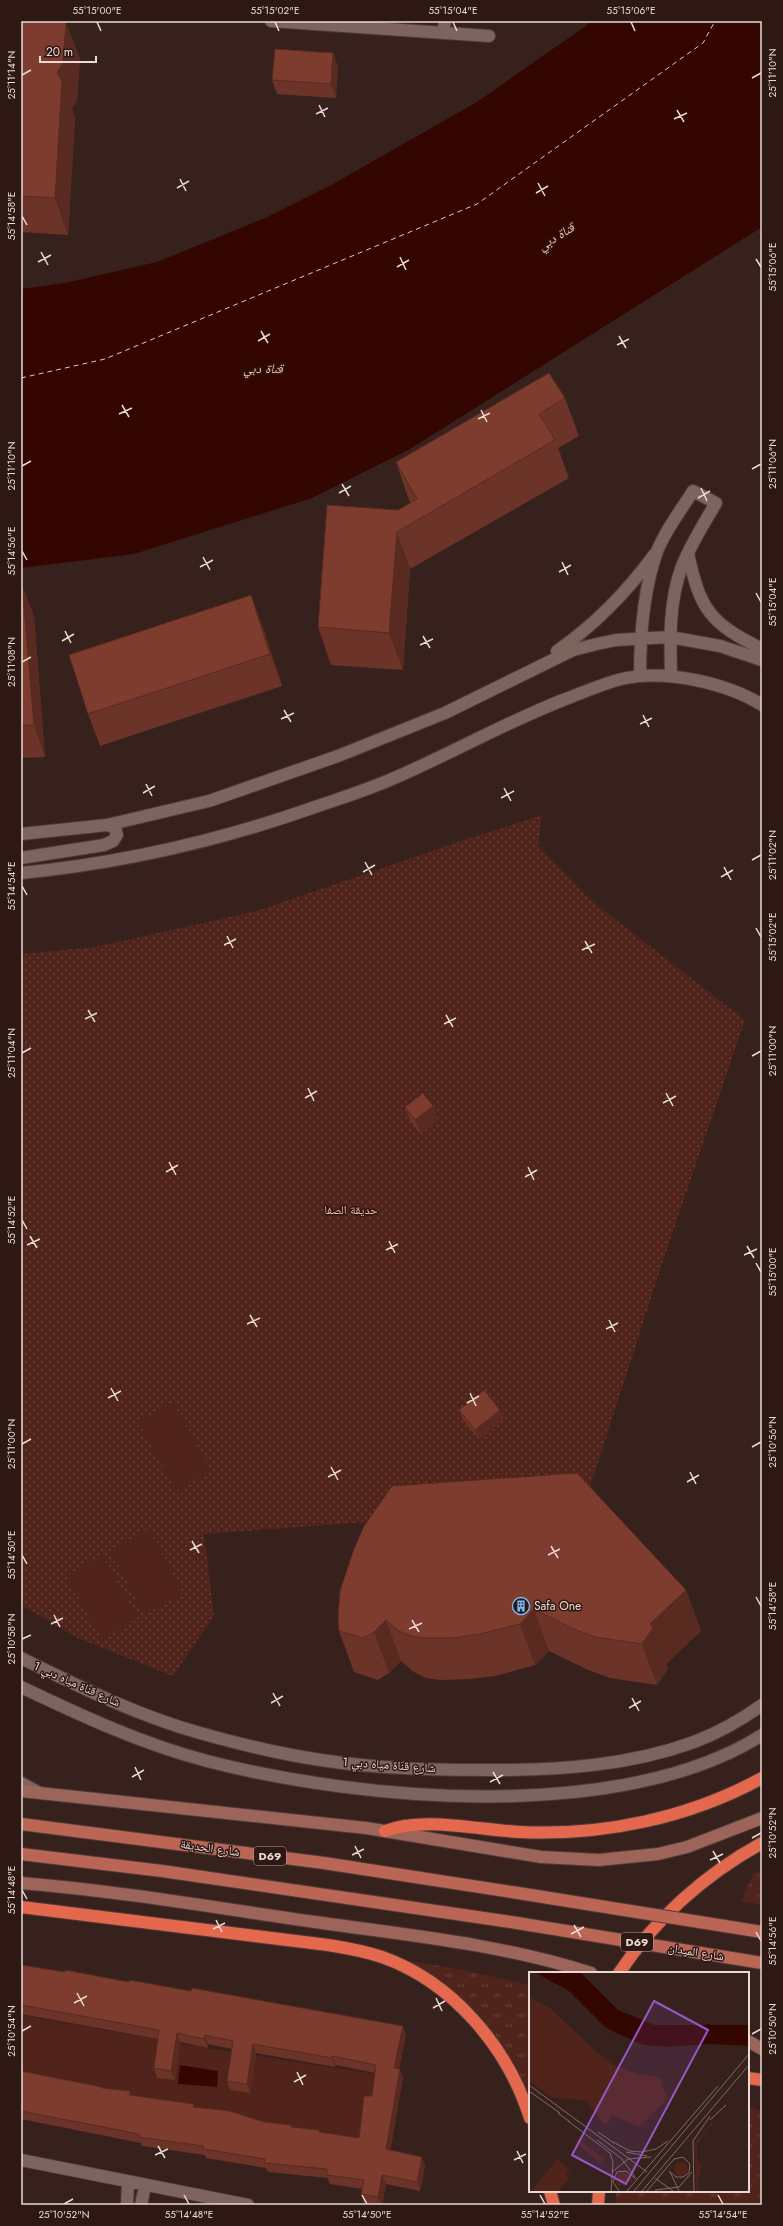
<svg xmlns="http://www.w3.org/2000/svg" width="783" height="2226" font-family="Jost,'Noto Naskh Arabic',sans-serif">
	<defs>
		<pattern id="grass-tufts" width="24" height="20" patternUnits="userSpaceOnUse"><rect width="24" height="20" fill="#50241a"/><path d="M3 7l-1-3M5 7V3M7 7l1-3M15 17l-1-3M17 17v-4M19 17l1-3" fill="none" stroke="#69433b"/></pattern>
		<pattern id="park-dots" width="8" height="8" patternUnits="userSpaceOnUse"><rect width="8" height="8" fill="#50241a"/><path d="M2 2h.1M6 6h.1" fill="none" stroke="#69433b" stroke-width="1.8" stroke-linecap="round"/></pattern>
	</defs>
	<rect width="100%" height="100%" fill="#37211c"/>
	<!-- grass -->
	<path fill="url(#grass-tufts)" d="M762,1870V1905L741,1902L753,1874Z
		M404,1960L463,1970L530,1985V2097C517,2071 503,2045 484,2021C466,1998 429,1975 404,1960Z
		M748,2106L762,2111V2205H616V2191H748Z"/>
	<!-- park -->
	<path fill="url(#park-dots)" d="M542,815L538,845L589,899L745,1020L662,1264L584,1506L204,1534L214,1616L173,1676L78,1638L21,1605V954L95,947L257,911L461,841Z"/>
	<!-- garden -->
	<path fill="#50241a" d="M173,1402L211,1471L176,1491L138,1422Z
		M149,1529L183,1594L144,1615L110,1550Z
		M102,1555L138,1619L102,1639L66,1576Z
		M21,2015L189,2045L388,2076L368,2147L21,2077Z"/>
	<!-- water -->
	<path fill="#340601" d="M593,21H762V227L410,449L312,498L134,554L21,568V289L65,283L157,262L265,218L333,184L477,102Z
		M180,2065L218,2071L217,2087L178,2084Z"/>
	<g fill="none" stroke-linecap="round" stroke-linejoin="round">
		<!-- ferry -->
		<path stroke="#fcbfb0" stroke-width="1" stroke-dasharray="5 4" stroke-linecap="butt" d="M21,378L105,359L477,204L703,43L715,21"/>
		<!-- street casing -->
		<g stroke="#4f3c38" stroke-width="14">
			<path id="street" d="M271,21L489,36
				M443,33L445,21
				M688,553C700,610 710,623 762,649
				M557,651C596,624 626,593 654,555
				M640,676C640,634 643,589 658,549C667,528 681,510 693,491L716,503C704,523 691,544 682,566C669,601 670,638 671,675
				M21,834L107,825L209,801L338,756L445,713L573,650L597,644L616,640L670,637L720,646L762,660
				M21,858L104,845L113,841L117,835L115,828L107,825
				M21,873C122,863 219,841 315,807C341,798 367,790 392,779C453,753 509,720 571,697C589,690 607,682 626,678C667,670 727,683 762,705
				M21,1658C78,1686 138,1716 200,1733C239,1744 280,1754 321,1760C378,1769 438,1770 495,1770C562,1770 631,1765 694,1742C718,1733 741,1720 762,1705
				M21,1687C82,1716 142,1744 207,1761C362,1801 622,1824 762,1735
				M21,1783L38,1792
				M21,2160L248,2205
				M127,2205L128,2182
				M141,2205L145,2186"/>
		</g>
		<!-- secondary casing -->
		<g stroke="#4f3c38" stroke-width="14">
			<path id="secondary" d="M21,1791L366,1828L541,1857L599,1860L658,1854L687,1847L762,1818
				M21,1883C119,1891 217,1908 315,1922C407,1935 501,1944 591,1973
				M748,2041L762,2049"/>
		</g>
		<!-- primary casing -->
		<g stroke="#4f3c38" stroke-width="14">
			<path id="primary" d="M21,1824L324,1863L518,1893
				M21,1854L162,1871L511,1922"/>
		</g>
		<!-- highway casing -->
		<g stroke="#4f3c38" stroke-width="14">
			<path id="highway" d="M385,1831C423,1816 479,1830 520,1832C603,1836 689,1818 762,1778
				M21,1907L328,1945C347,1948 364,1951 382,1957C453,1982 508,2048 530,2118
				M619,1973C656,1918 704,1875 762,1843
				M748,2078L762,2080
				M550,2191L554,2205
				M598,2205L599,2191"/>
		</g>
		<!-- street -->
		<use href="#street" stroke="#7e645e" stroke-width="12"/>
		<!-- secondary -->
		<use href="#secondary" stroke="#9d6559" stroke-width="12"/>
		<!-- primary -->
		<use href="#primary" stroke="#bb6654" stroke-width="12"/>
		<!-- highway -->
		<use href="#highway" stroke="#e4684e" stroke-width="12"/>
		<!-- primary-bridge casing -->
		<g stroke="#4f3c38" stroke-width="14" stroke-linecap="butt">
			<path id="primary-bridge" d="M518,1893L762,1932
				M511,1922L762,1963"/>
		</g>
		<!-- primary-bridge -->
		<use href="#primary-bridge" stroke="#bb6654" stroke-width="12"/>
	</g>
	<!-- wall -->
	<path fill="#6c3428" d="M21,21L80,59L77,100L72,109L75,119L68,235L21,232Z
		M333,53L338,67L336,98L277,94L272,80Z
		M565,398L579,436L558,448L569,478L410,569L403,670L331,665L318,627L398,510L411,503L409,500L396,462Z
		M21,585L34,616L45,757L21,758Z
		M263,627L282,686L100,746L88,714Z
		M433,1106L438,1120L420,1134L410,1121L405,1107Z
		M459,1410L504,1419L479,1439L463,1420Z
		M686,1590L701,1631L666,1664L668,1669L657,1685L610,1678L586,1669L549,1651L535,1665L495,1676L469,1679L440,1680L426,1678L414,1672L401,1661L389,1673L378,1680L354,1672L339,1631L338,1616Z
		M21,1965L65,1972L191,1991L403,2026L406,2035L399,2069L403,2078L390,2150L425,2166L420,2191L386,2184L382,2205H377L364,2203L361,2194L362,2189L330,2184L328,2178L268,2172L266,2168L206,2158L205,2155L142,2146L141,2143L21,2119V2071L102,2087L103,2088L130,2091L131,2095L264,2122L291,2125L292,2127L320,2132L359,2138L372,2096L375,2073L336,2065L335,2067L256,2053L250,2093L230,2090L227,2081L232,2049L208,2044V2048L180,2042L175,2080L157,2078L154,2068L158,2039L21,2014Z"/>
	<!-- shaded-wall -->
	<path fill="#582a20" d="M66,22L80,59L77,100L72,109L75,119L68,235L55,198L57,73Z
		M333,53L338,67L336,98L331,84Z
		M397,532L410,569L403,670L389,633Z
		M22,584L34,616L45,757L34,725Z
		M251,595L263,627L282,686L270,654Z
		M433,1106L438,1120L420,1134L415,1120Z
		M500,1410L504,1419L479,1439L475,1430Z
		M686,1590L701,1631L666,1664L668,1669L657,1685L642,1644L650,1624Z
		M534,1609L549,1651L535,1665L520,1624Z
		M386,1620L401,1661L389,1673L374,1632Z
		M403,2026L406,2035L397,2077L394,2068Z
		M177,2033L180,2042L175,2080L171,2071Z
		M205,2035L208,2044V2048L204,2039Z
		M253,2044L256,2053L250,2093L247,2084Z
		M332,2056L336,2065L335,2067L332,2058Z
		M400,2069L403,2078L389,2159L386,2149Z
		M422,2157L425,2166L420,2191L417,2182Z
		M382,2175L386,2184L381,2205L378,2197Z"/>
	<!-- building -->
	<path fill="#7d3c2e" stroke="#582a20" d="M21,21H66V22L63,63L57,73L62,81L55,198L21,196Z
		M275,49L333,53L331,84L272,80Z
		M549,373L565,398L539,414L555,440L397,532L389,633L318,627L327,505L398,510L417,499L396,462Z
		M22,584L34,725L21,726V585Z
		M251,595L270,654L88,714L69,655Z
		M423,1093L433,1106L415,1120L405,1107Z
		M484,1390L500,1410L475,1430L459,1410Z
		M577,1473L686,1590L650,1624L653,1628L642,1644L595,1637L571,1628L534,1609L520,1624L480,1634L454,1638H425L411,1636L399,1631L386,1620L374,1632L363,1638L339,1631L338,1616L340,1591L354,1549L364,1526L392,1486Z
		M21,1965L65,1972V1970L129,1982V1980L191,1991L192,1988L403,2026L394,2068L400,2069L386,2149L422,2157L417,2182L382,2175L378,2197L361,2194L364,2180L327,2175V2169L264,2163L265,2159L203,2149V2146L139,2137V2134L21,2111V2071L102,2087V2088L130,2091L129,2095L194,2104L193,2107L230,2111L264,2122L291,2125V2127L319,2130V2132L359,2138L364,2096H372L376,2065L332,2056V2058L253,2044L247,2084L227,2081L233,2041L205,2035L204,2039L177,2033L171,2071L154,2068L159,2030L21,2005Z"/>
	<!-- ticks -->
	<path fill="none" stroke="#e9dad6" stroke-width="1.5" d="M97,22L101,31M275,22L279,31M453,22L457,31M631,22L635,31M22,75L31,70M752,78L761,73M319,105L325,117M677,110L684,122M316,114L328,108M674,119L687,113M180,179L186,191M538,183L545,196M177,188L189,181M536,193L548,186M22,216L27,225M41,252L48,265M400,257L406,270M756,259L761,267M38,262L51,255M397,267L409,260M261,331L268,343M619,336L626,348M258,341L270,334M617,345L629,339M122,405L129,417M481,410L487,422M119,414L132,408M478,419L490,413M22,466L31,461M752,469L761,464M342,484L349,496M701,488L707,501M339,493L351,486M698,498L710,491M22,551L27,560M203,557L210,570M562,562L568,575M200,567L213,560M559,572L571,565M756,593L761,602M65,631L71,643M423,636L430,648M62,641L74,634M420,645L433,639M22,662L31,657M284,710L291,722M643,715L649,727M281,719L294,713M640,724L652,718M146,784L152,796M504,788L511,801M143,793L155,786M501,798L514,791M752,860L761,855M365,862L372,875M724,867L731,880M363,872L375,865M721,877L733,870M22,886L27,895M756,928L761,937M227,936L233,948M585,941L592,953M224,945L236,939M582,950L595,944M88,1010L95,1022M446,1015L453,1027M85,1019L97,1013M444,1024L456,1018M22,1053L31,1048M752,1056L761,1051M308,1088L314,1101M666,1093L673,1106M305,1098L317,1091M663,1103L676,1096M169,1162L176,1175M528,1167L534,1180M166,1172L178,1165M525,1177L537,1170M22,1220L27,1229M30,1236L37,1248M389,1241L395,1253M27,1245L40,1239M747,1246L754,1258M386,1250L398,1244M744,1255L757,1249M756,1263L761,1272M250,1315L257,1327M609,1320L615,1332M247,1324L260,1318M606,1329L618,1323M111,1388L118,1401M470,1393L476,1406M108,1398L121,1391M467,1403L479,1396M22,1444L31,1439M752,1447L761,1442M331,1467L338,1480M690,1472L696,1484M328,1477L341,1470M687,1482L699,1475M192,1541L199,1553M551,1546L558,1558M190,1550L202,1544M22,1555L27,1564M548,1555L560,1549M756,1597L761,1606M54,1615L60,1627M412,1620L419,1632M51,1624L63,1618M409,1629L422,1623M22,1639L31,1635M273,1693L280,1706M632,1698L639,1711M271,1703L283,1696M629,1708L641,1701M135,1767L141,1780M493,1772L500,1784M132,1777L144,1770M490,1782L503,1775M752,1838L761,1833M355,1846L361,1858M713,1851L720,1863M352,1855L364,1849M710,1860L723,1854M22,1890L27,1899M216,1920L222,1932M574,1925L581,1937M213,1929L225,1923M756,1932L761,1941M571,1934L584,1927M77,1993L84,2006M436,1998L442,2011M74,2003L87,1996M433,2008L445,2001M22,2031L31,2026M752,2034L761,2029M297,2072L303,2085M294,2082L306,2075M158,2146L165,2158M517,2151L523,2163M155,2155L168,2149M514,2160L526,2154M184,2195L189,2204M362,2195L367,2204M540,2195L545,2204M718,2195L723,2204M64,2204L73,2199"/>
	<!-- icons -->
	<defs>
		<g id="building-ring" transform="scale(0.9)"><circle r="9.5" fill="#2d1813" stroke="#78bff7" stroke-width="1.5"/><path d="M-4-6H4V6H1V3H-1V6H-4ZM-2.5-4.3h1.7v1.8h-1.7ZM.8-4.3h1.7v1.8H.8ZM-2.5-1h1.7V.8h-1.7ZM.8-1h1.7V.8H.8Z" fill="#78bff7"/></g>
	</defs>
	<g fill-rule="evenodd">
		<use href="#building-ring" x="521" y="1606"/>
	</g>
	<g text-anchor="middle" stroke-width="3" stroke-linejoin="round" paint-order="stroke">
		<!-- shield labels -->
		<g fill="#2d1813" stroke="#b1a09c" stroke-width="1">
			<rect x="254" y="1847" width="32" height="18" rx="3"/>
			<rect x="621" y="1933" width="32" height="18" rx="3"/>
		</g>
		<g font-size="11" font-weight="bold" fill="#e9dad6">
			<text x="270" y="1860">D69</text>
			<text x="637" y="1946">D69</text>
		</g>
		<!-- park labels -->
		<g font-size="12" fill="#f4b7a8" stroke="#2d1813">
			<text x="351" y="1214">حديقة الصفا</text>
		</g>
		<!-- poi labels -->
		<g font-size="12" fill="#e9dad6" stroke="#2d1813" text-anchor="start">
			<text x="534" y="1610">Safa One</text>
		</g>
		<!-- street labels -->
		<g font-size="12" fill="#e9dad6" stroke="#2d1813">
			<text transform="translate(77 1684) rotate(24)" y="4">شارع قناة مياه دبي 1</text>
			<text transform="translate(389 1765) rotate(4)" y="4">شارع قناة مياه دبي 1</text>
			<text transform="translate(210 1848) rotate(8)" y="4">شارع الحديقة</text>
			<text transform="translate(696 1952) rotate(9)" y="4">شارع الميدان</text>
		</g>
		<!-- water labels -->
		<g font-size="13" font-style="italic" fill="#fcbfb0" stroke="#2d1813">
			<text transform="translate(556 236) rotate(-32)" y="5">قناة دبي</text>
			<text x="263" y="373">قناة دبي</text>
		</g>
	</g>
	<!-- overview -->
	<g transform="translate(529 1972)">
		<rect width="220" height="220" fill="#37211c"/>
		<path d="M182,151L184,153L179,156L168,172V188L173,193L169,211L170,219H167L166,171ZM145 197a7 7 0 1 1 14 0a7 7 0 1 1-14 0ZM93,200L100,203L105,209L102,211L98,208V214H89L86,207Z" fill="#50241a"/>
		<path d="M0,25L21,36L62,75L83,92L109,102L132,106L133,113L139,127L110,155L83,143L80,149L75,152L57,128L24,126L0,109Z" fill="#50241a"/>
		<path d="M52,164L51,168L75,187L71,191L48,172L44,173ZM28,187L41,198L37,203L40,207L29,219H7L4,217Z" fill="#50241a"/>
		<path d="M7,1H52L89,38L126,53H220V74L182,72L137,75L114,73L77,56L40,19Z" fill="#340601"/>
		<path fill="none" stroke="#340601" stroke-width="2" d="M37,1L50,6L69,29L90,47L104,54L150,61L172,58L179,53L186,57L220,58"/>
		<path fill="none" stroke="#7e6b66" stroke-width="1" d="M0,113L118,200M0,119L31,141M29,141L41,150M181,148L197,133M39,149L81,181L84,191L82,219M69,160L85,171M68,168L93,187L106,205M84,170L101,179L113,180L127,177L139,169M97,180L118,184M83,200L99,187L122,185M141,200L150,219M126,206L144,219M126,218L150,215L163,200M90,219L84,210L88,200L97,199L107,207M98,219L189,114M105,219L220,82M113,219L220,93M118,219L145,187L154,185L161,192L160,201L154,205H147L140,199M165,219L164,169L181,144"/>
		<path fill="#9658c5" fill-opacity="0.15" stroke="#9658c5" stroke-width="2" d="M125,29L179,58L97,212L43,183Z"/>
		<rect width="220" height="220" fill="none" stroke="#e9dad6" stroke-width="2"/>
	</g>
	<!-- border -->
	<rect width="783" height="2226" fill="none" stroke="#2d1813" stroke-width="44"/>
	<!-- scale -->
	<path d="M40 56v6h56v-6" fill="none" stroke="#e9dad6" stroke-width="2"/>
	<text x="46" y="56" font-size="12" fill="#e9dad6" stroke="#2d1813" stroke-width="3" paint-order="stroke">20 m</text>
	<rect x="22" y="22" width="739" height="2182" fill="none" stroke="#e9dad6" stroke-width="1.5"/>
	<g font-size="10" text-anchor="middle" fill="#e9dad6">
		<text x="97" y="14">55°15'00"E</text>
		<text x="275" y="14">55°15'02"E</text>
		<text x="453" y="14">55°15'04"E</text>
		<text x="631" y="14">55°15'06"E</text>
		<text transform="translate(772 73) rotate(-90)" y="4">25°11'10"N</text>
		<text transform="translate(11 75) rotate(-90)" y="4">25°11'14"N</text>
		<text transform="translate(11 216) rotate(-90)" y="4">55°14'58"E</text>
		<text transform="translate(772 267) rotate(-90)" y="4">55°15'06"E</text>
		<text transform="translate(772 464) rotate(-90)" y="4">25°11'06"N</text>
		<text transform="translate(11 466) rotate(-90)" y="4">25°11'10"N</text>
		<text transform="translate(11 551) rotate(-90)" y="4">55°14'56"E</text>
		<text transform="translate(772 602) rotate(-90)" y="4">55°15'04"E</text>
		<text transform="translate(11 662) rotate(-90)" y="4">25°11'08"N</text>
		<text transform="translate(772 855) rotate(-90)" y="4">25°11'02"N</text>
		<text transform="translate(11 886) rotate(-90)" y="4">55°14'54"E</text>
		<text transform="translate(772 937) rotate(-90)" y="4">55°15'02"E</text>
		<text transform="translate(772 1051) rotate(-90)" y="4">25°11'00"N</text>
		<text transform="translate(11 1053) rotate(-90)" y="4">25°11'04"N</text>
		<text transform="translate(11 1220) rotate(-90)" y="4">55°14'52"E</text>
		<text transform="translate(772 1272) rotate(-90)" y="4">55°15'00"E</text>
		<text transform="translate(772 1442) rotate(-90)" y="4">25°10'56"N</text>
		<text transform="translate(11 1444) rotate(-90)" y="4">25°11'00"N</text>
		<text transform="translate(11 1555) rotate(-90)" y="4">55°14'50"E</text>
		<text transform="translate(772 1606) rotate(-90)" y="4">55°14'58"E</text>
		<text transform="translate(11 1639) rotate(-90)" y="4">25°10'58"N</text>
		<text transform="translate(772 1833) rotate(-90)" y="4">25°10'52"N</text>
		<text transform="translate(11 1890) rotate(-90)" y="4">55°14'48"E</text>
		<text transform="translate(772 1941) rotate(-90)" y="4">55°14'56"E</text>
		<text transform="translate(772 2029) rotate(-90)" y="4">25°10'50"N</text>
		<text transform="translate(11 2031) rotate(-90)" y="4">25°10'54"N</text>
		<text x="64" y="2218">25°10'52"N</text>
		<text x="189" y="2218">55°14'48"E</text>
		<text x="367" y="2218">55°14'50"E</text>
		<text x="545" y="2218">55°14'52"E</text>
		<text x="723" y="2218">55°14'54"E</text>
	</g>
</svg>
